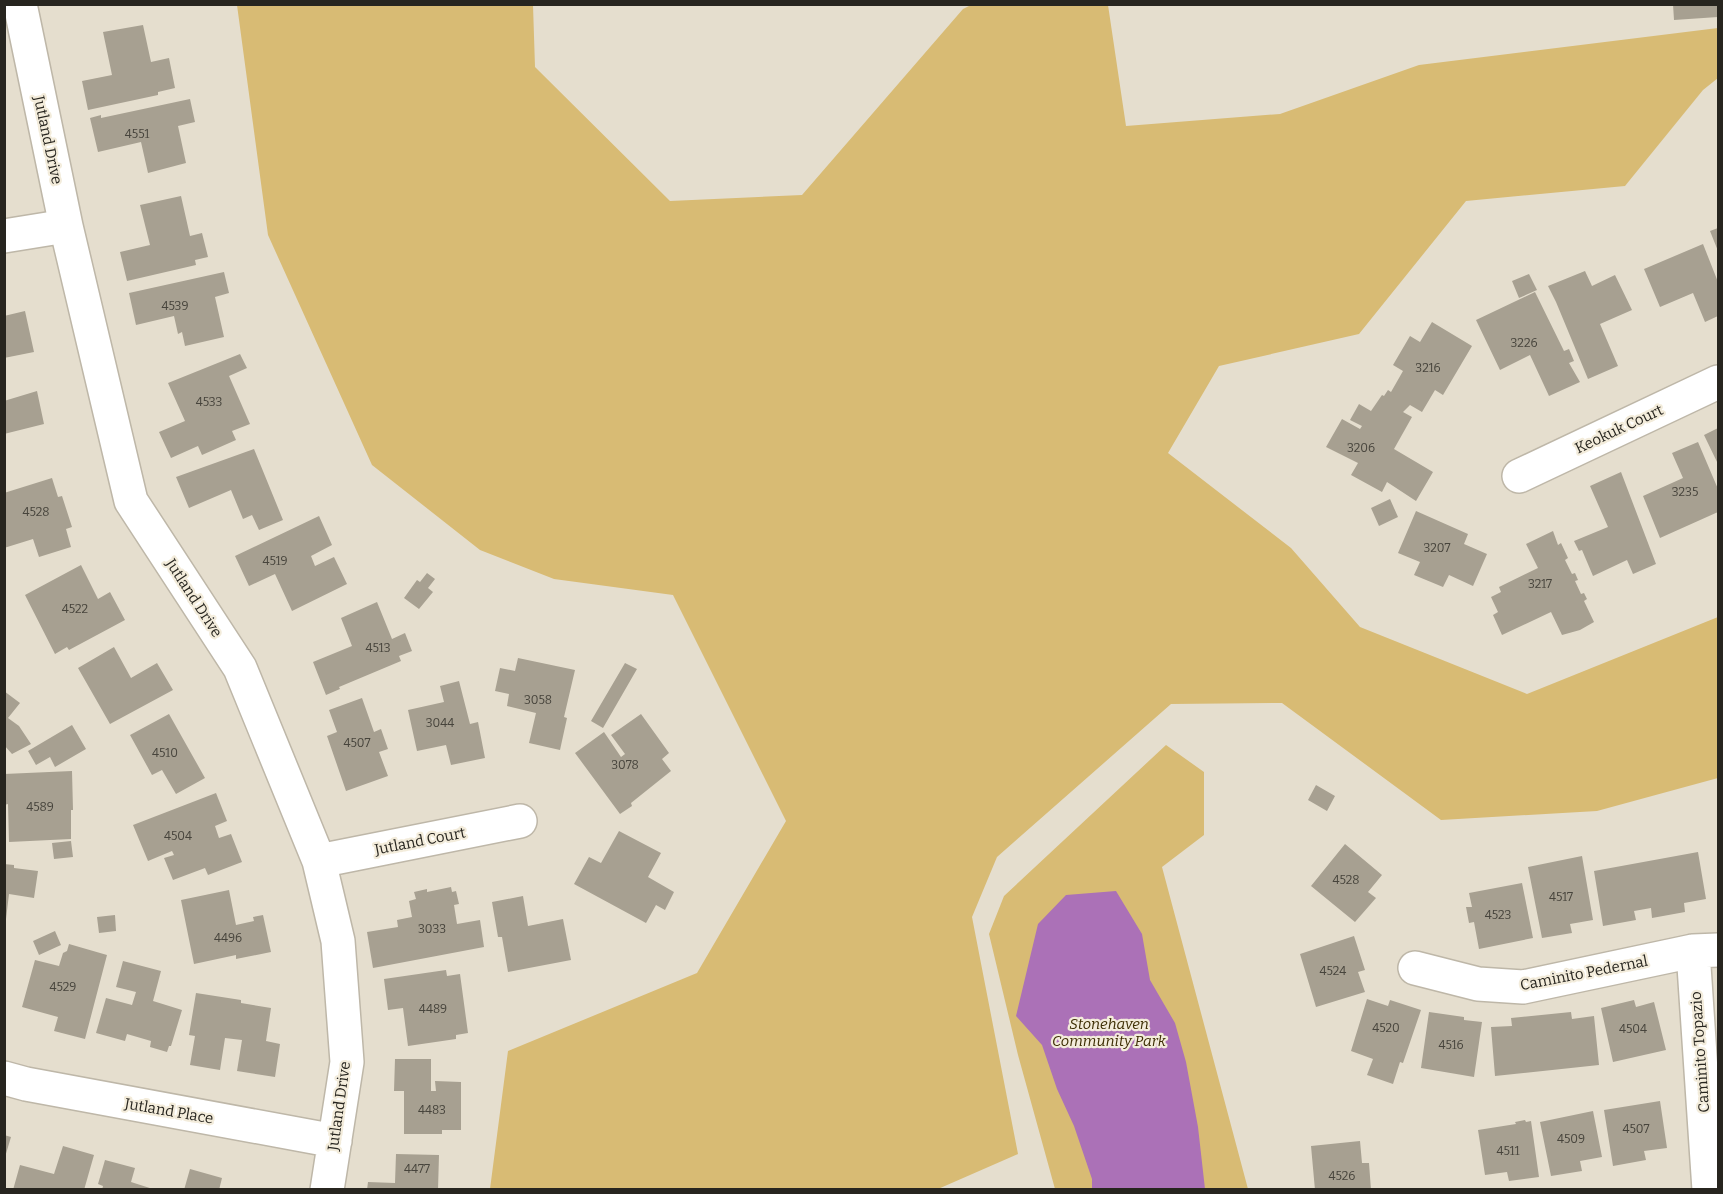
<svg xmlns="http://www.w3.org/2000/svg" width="1723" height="1194" font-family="Bitter,serif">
	<rect width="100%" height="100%" fill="#e5dece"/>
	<!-- green -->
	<path fill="#d8bb74" d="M237,5H533L535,67L670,201L802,195L963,9L971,5H1108L1126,126L1280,114L1419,65L1718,28V78L1703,90L1625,186L1466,201L1359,334L1219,366L1168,453L1291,548L1360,627L1527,694L1718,617V778L1597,811L1441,820L1282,703L1171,704L997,857L972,917L1018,1154L938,1189H490L508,1051L697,973L786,821L673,595L554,579L480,550L372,465L268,235Z
		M1166,745L1204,772V835L1162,867L1248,1189H1055L1018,1055L989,934L1004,896Z"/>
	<!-- water -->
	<path fill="#ab71b7" d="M1116,891L1142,934L1150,980L1175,1023L1186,1062L1198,1127L1205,1189H1092V1179L1074,1126L1057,1089L1042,1045L1016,1016L1038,924L1066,895Z"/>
	<!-- building -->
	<path fill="#a7a091" d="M1673,4H1718V17L1674,20Z
		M143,25L151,62L169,58L175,88L158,92V95L88,110L82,81L112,75L103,32Z
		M190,99L195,122L178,126L186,163L148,173L141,142L98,152L90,118L101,115V118Z
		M181,196L190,236L202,233L208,257L195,260L196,265L127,281L120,252L150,245L140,205Z
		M1718,228V251L1710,231Z
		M1703,244L1718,282V316L1705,322L1693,293L1660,307L1644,269Z
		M1585,271L1592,286L1615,275L1632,310L1600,324L1618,366L1588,379L1556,302L1548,286Z
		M224,272L229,293L215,297L224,337L185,346L182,332L178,334L174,316L136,325L129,293Z
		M1529,274L1537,290L1519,298L1512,281Z
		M1535,292L1564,351L1569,349L1574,361L1569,363L1580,382L1549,396L1530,355L1500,370L1476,320Z
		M25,311L34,352L4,358V316Z
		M1432,322L1472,346L1443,395L1435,390L1422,412L1410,405L1403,412L1412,417L1394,449L1433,472L1416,501L1387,482L1382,492L1351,475L1358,463L1326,447L1342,419L1360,429L1362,426L1350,420L1359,404L1371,411L1382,395L1384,396L1388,390L1391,392L1403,371L1393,365L1410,336L1420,342Z
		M240,354L247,368L229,376L250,424L232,431L236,440L202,455L198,446L171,458L159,432L185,421L168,383Z
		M37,391L44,424L4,434V401Z
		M1718,428V464L1704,435Z
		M1698,442L1718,489V512L1660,538L1643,496L1683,478L1672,453Z
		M254,449L283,520L259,530L252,515L243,519L231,490L189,508L176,477Z
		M1621,472L1656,564L1633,574L1627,560L1593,576L1582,550L1579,551L1574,541L1608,527L1590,486Z
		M52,478L58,497L62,496L72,527L66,529L71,547L39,557L33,539L4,548V493Z
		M1390,499L1398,517L1379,526L1371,508Z
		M1416,511L1468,534L1464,544L1487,554L1473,586L1449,575L1443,587L1414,575L1420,562L1398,553Z
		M319,516L332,545L311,556L315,566L334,557L347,584L292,611L275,574L249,586L235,556Z
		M1553,531L1558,545L1561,543L1568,558L1565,560L1572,574L1575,573L1578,580L1575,581L1581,594L1584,593L1587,599L1584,601L1594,622L1580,630L1562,635L1551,612L1502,635L1493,615L1498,612L1491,597L1501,592L1499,587L1538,568L1526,544Z
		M81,565L98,599L110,592L125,620L69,650L67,647L55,654L25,595Z
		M427,573L435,579L428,588L433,592L419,609L404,598L417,580L420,582Z
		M377,602L392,639L405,633L412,651L399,656L401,661L339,687L340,689L326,695L313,662L352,646L341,618Z
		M114,647L131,678L157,663L173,690L110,724L78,668Z
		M518,658L575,670L564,717L567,718L560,750L529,743L536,713L507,706L509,694L495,691L500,668L515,671Z
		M625,663L637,669L603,728L591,721Z
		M459,681L470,724L478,722L485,758L451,765L446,745L417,751L408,710L444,702L440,686Z
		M4,691L20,703L8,718L19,726L31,744L12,754L4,745Z
		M362,698L374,732L381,729L388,749L379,752L388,776L346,791L327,736L337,732L329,710Z
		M169,714L205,778L176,794L162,770L152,775L130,735Z
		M641,714L669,753L662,759L671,771L631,803L632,806L620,814L575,753L604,732L621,757L625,754L611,735Z
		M72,725L86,749L55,767L50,757L36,765L28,751Z
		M72,771L73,810H71V839L9,842L8,804L4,805V774Z
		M1316,785L1335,796L1327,811L1308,800Z
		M216,793L227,821L215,826L219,838L231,834L242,862L208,875L205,868L173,880L164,858L174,855L172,851L148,861L133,825Z
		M619,831L661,853L648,877L674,892L665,910L656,905L646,923L574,884L589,857L601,863Z
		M71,841L73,857L54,859L52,843Z
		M1345,844L1382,875L1368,892L1376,898L1355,922L1311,886Z
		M1698,852L1706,899L1684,903L1685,912L1652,918L1651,908L1634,911L1636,920L1603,926L1594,871Z
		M1582,856L1593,920L1570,924L1572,933L1542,938L1528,867Z
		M4,864L14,865V868L38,871L34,898L9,894L6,919Z
		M1522,883L1533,938L1479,949L1474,922L1469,923L1466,907H1472L1469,893Z
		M451,887L452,892L456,891L459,904L454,905L457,924L480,920L484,947L373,968L367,932L398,927L397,920L412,917L409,901L416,899L414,892L427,889V892Z
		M229,890L236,925L254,921L253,917L263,915L271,952L236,959V955L194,964L181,900Z
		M523,896L528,926L563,919L571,960L508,972L502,937H498L492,902Z
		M115,915L116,931L99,933L97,917Z
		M55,931L61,945L39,955L33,941Z
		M1354,936L1365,970L1358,972L1365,992L1316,1007L1300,954Z
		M69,944L107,955L85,1039L54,1031L58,1017L22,1007L35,960L59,966L63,953L67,951Z
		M123,961L161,971L153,1001L182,1010L171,1046H169L167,1052L150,1047L151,1041L127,1034L125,1041L96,1033L106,998L132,1005L136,992L116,987Z
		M446,970L447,976L460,974L468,1033L456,1035V1039L408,1046L403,1008L388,1010L384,979Z
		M196,993L241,1000V1003L271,1008L266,1041L280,1044L275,1077L237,1071L242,1040L225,1038L220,1070L190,1065L195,1036L189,1035Z
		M1367,999L1388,1006L1390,1000L1421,1010L1403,1063L1400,1062L1393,1084L1367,1075L1373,1059L1351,1051Z
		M1634,1000L1636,1007L1654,1002L1666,1050L1613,1062L1601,1008Z
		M1429,1012L1464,1017V1020L1482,1022L1474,1077L1421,1068Z
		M1571,1012L1572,1019L1594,1016L1599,1065L1495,1076L1491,1027L1512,1026L1511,1018Z
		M395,1059H431V1091H436L435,1081L461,1082V1130H442V1134H404V1091H394Z
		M1660,1101L1667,1148L1644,1151L1646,1160L1613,1166L1604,1110Z
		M1593,1111L1602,1157L1580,1161L1582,1171L1551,1176L1540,1122Z
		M1525,1120L1526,1122L1531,1121L1539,1177L1509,1181L1507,1172L1485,1175L1478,1130L1516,1124L1515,1122Z
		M4,1135L11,1137L5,1157H4Z
		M1360,1141L1362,1163H1369L1371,1190H1315L1311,1146Z
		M63,1146L94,1155L84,1190H13L20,1165L54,1174Z
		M396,1154L439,1155L438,1190H367L368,1182L395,1183Z
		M105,1160L135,1168L131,1182L156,1190H102L103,1186L98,1184Z
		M190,1169L222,1178L219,1190H184Z"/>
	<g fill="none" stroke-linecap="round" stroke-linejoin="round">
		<!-- minor casing -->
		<g stroke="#beb7a8" stroke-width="36">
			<path id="minor" d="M20,4L66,226L131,501L240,668L319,861L338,941L347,1062L327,1190
				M4,236L66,226
				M1519,476L1718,382
				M319,861L520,821
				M1693,951L1709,1190
				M1415,968L1478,984L1523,987L1693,951L1718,950
				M4,1078L26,1084L335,1141"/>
		</g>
		<!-- minor -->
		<use href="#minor" stroke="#fff" stroke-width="33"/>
	</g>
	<g text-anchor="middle" stroke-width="4.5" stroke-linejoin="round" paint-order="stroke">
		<!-- number labels -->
		<g font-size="12" fill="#47443c">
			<text x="137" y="138">4551</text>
			<text x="175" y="310">4539</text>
			<text x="1524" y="347">3226</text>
			<text x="1428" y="372">3216</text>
			<text x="209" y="406">4533</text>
			<text x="1361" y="452">3206</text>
			<text x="1685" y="496">3235</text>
			<text x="36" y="516">4528</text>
			<text x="1437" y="552">3207</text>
			<text x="275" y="565">4519</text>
			<text x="1540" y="588">3217</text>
			<text x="75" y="613">4522</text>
			<text x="378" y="652">4513</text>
			<text x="538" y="704">3058</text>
			<text x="440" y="727">3044</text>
			<text x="357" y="747">4507</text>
			<text x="165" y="757">4510</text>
			<text x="625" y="769">3078</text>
			<text x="40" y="811">4589</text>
			<text x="178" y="840">4504</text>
			<text x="1346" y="884">4528</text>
			<text x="1561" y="901">4517</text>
			<text x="1498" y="919">4523</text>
			<text x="432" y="933">3033</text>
			<text x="228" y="942">4496</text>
			<text x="1333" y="975">4524</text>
			<text x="63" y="991">4529</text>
			<text x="433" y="1013">4489</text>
			<text x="1386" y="1032">4520</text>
			<text x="1633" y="1033">4504</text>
			<text x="1451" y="1049">4516</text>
			<text x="432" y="1114">4483</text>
			<text x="1636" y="1133">4507</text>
			<text x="1571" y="1143">4509</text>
			<text x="1508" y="1155">4511</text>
			<text x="417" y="1173">4477</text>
			<text x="1342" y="1180">4526</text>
		</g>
		<!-- street labels -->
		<g font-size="15" fill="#27251f" stroke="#f3ecdb">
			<text transform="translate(48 140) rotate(78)" y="5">Jutland Drive</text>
			<text transform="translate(1619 429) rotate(-25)" y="5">Keokuk Court</text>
			<text transform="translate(194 598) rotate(57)" y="5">Jutland Drive</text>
			<text transform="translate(420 841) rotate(-11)" y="5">Jutland Court</text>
			<text transform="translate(1584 973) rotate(-11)" y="5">Caminito Pedernal</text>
			<text transform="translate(1700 1052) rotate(-94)" y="5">Caminito Topazio</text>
			<text transform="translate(339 1106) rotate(-82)" y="5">Jutland Drive</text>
			<text transform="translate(169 1111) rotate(10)" y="5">Jutland Place</text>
		</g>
		<!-- park labels -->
		<g font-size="15" font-style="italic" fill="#3e2f05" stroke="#f3ecdb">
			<text x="1109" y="1029">Stonehaven<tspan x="1109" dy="17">Community Park</tspan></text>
		</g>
	</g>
	<!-- border -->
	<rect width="1723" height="1194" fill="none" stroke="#27251f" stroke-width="12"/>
</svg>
